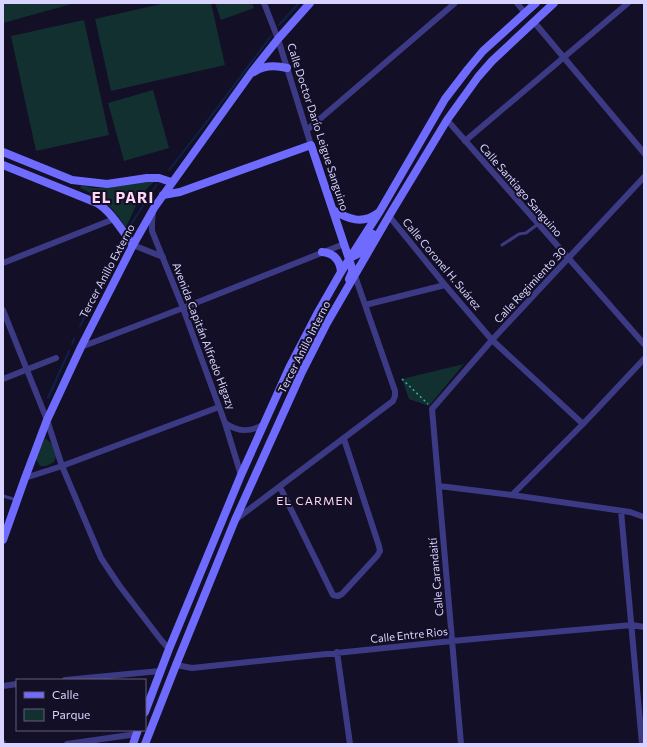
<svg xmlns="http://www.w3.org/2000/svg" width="647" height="747" font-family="Commissioner,sans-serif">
	<rect width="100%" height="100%" fill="#130f26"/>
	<!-- green -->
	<path fill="#12302f" d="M3,3H75L3,23Z
		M165,3H211L225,65L111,91L95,19Z
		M215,3H252L254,8L221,20Z
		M84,20L109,135L36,151L11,36Z
		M153,90L169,148L124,161L108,103Z
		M153,181V183C139,193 134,212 126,227H125C115,208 99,196 80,188L81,185L93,188H105Z
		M464,364L429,406L409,399L402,379Z
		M45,438L51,443L56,456L54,462L46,466H40L36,459Z"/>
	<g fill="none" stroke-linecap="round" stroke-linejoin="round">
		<!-- stream -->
		<path stroke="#0c2248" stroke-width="2" d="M279,25L299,3
			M169,170L202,128L271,36
			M130,226L157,184
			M80,326L106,274
			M72,344L74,339
			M48,398L69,351"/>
		<!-- path -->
		<path stroke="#2fb8b0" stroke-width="1.5" stroke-dasharray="2 3" stroke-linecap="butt" d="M402,379L428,404"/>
		<!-- lane -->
		<path stroke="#3d3a85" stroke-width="3" d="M502,245L519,234L526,233L538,224
			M3,496L17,500"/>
		<!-- street -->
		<path stroke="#3d3a85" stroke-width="6" d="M264,3L278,39L311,145
			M517,3L525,13
			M534,22L644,153
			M447,120L644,344
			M307,130L455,3
			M465,141L628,3
			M153,212L152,221V231L183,308L225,423L241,475
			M389,216L445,285L492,340L583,424
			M133,245L163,257
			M3,263L114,219
			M365,305L445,285
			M3,310L47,420L62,466L101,558L119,585L161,640L169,649
			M81,347L183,308L344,244
			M3,379L56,358
			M225,423C238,432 250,433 264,424
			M25,478L62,466L219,407
			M439,486L512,495L630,512L644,517
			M280,487L333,595L338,596L342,594L377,556L380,551L379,546L344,439
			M512,495L583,424L644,359
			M621,511L642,744
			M235,520L393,401L395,396V391L355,276
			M337,652L350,744
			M176,665L192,668L452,641L632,625L644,627
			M65,680L160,671
			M3,686L17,684
			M3,743V744
			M67,744L137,734
			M461,744L432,409L492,340L644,177"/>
		<!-- secondary -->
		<path stroke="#6f6bff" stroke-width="8" d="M254,72C264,65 275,65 287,68
			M3,152L72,180L107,184L147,178H159L171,182
			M3,165L97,203C112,212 122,231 133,245
			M163,195L180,192L311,145L352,268V272L349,279
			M333,210C348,219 362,225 378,213
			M322,252C334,253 340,260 341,272
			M350,258L360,253L373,234
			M3,540L25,478L47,420L81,347L133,245L154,208L251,73L278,39L310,3
			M145,712L169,649L241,475L290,366L317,314L341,272L380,211L445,99L468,69L483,51L536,3
			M133,744L138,730
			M145,744L176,665L235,520L301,374L327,323L389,216L447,120L478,77L492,61L554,3"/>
	</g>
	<g text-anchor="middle" stroke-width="4" stroke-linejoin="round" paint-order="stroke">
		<!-- street labels -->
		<g font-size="11" fill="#d9d4ff" stroke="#130f26">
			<text transform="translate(318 127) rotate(72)" y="4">Calle Doctor Darío Leigue Sanguino</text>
			<text transform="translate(521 190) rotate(49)" y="4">Calle Santiago Sanguino</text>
			<text transform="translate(442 264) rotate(50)" y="4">Calle Coronel H. Suárez</text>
			<text transform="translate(107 271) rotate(-62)" y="4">Tercer Anillo Externo</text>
			<text transform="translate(530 285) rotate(-47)" y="4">Calle Regimiento 30</text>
			<text transform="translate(204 336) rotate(69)" y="4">Avenida Capitán Alfredo Higazy</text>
			<text transform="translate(304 347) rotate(-63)" y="4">Tercer Anillo Interno</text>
			<text transform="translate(436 577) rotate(-95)" y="4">Calle Carandaití</text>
			<text transform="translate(409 635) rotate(-6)" y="4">Calle Entre Rios</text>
		</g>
		<!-- neighbourhood labels -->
		<g font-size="12" letter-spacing="1" fill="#ffd6f0" stroke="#130f26">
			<text x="315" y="505">EL CARMEN</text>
		</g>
		<!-- district labels -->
		<g font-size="15" font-weight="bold" letter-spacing="1" fill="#ffd6f0" stroke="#130f26">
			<text x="123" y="203">EL PARI</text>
		</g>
	</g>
	<!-- border -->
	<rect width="647" height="747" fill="none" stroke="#d9d4ff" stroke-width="8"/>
	<!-- legend -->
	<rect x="16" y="679" width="130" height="52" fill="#130f26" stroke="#625e7d"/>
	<rect x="24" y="692" width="20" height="6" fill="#6f6bff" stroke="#625e7d"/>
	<text x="52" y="699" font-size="12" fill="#d9d4ff">Calle</text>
	<rect x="24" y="709" width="20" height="12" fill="#12302f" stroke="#625e7d"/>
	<text x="52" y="719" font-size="12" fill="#d9d4ff">Parque</text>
</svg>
